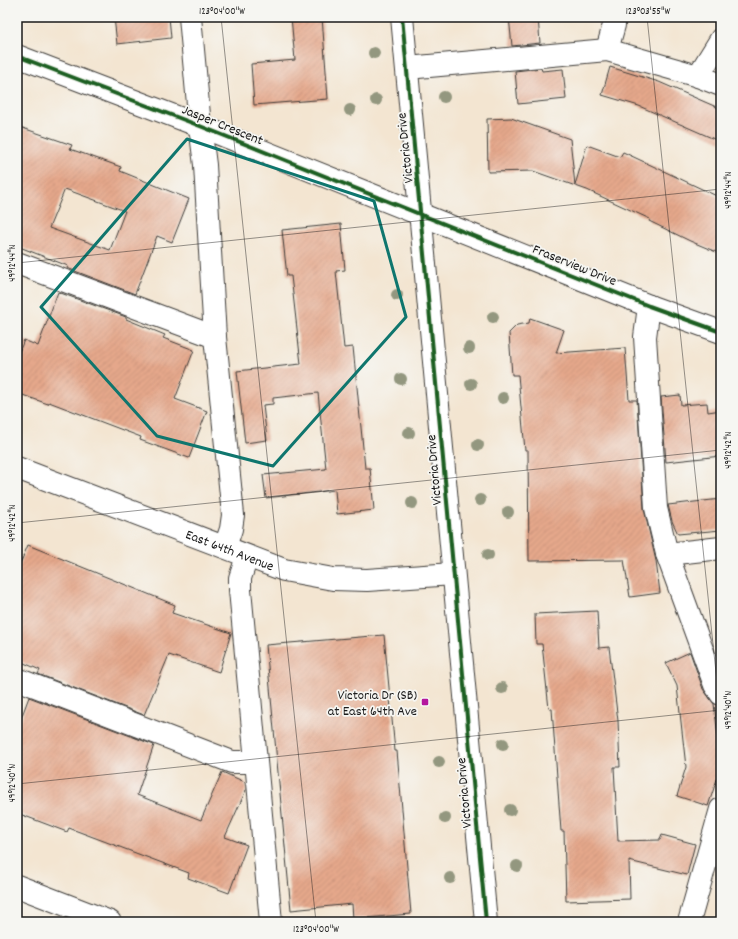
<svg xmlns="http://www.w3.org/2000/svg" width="738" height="939" font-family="Dekko,sans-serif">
	<defs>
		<pattern id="building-hatch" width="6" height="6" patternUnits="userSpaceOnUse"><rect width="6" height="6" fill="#e5a78b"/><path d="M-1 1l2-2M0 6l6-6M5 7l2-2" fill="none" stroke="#c48f77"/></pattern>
	</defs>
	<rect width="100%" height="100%" fill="#f6f6f2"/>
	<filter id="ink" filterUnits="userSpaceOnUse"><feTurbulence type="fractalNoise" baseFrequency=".025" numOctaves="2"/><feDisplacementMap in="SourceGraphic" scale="8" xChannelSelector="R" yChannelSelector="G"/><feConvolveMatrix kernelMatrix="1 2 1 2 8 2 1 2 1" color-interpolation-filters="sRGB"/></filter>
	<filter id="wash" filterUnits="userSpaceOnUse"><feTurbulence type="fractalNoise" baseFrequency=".012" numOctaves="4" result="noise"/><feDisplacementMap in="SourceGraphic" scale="16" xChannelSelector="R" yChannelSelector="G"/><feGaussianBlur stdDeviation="0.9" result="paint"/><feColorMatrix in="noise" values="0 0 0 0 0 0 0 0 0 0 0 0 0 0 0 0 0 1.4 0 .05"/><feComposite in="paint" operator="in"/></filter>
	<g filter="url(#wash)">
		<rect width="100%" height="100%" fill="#f3e5d1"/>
		<g id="blocks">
			<!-- building -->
			<path fill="url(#building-hatch)" fill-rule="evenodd" d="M114,17H169L171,38L117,44Z
				M291,17H322L328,99L254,105L251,64L295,60Z
				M509,17H538L540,43L512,46Z
				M610,67L659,82L721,109V142L639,106L602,95Z
				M541,68L542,71L563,69L566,99L518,104L515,71Z
				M511,118L570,139L575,185L587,145L620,157L623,152L721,198V254L690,241L649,221L650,219L587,190L533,171L488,172L487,119Z
				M17,126L72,145L70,149L121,167L120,171L189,199L172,242L157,236L135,294L67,268L68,266L17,246ZM65,189L125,211L110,250L49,228Z
				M341,224L345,270L336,271L344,348L353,347L365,468H370L374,510L337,514L335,490L266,498L263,475L326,469L318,393L273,398V404L263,405L267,440L245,443L237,371L301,364L291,276H287L282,230Z
				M58,292L126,317V319L165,335L163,338L194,350L175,399L207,411L189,458L140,440L141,437L49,402L48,404L17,393V357L24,340L38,346Z
				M530,318L564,330L556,353L625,348L629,400H637L644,509L656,561L660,593L630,597L624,560L529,561L528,450H525L518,375H512L509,333L517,325L529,323Z
				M680,395L681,405L707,403L708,412L721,410V456L666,462L661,397Z
				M721,499V530L678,534L672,521L668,505Z
				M28,545L175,605L172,613L231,633L219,672L169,655L144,715L38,674L40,670L17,660V571Z
				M597,611L599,648L609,647L618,721L620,767H614L618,841L660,840L662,835L695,844L687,875L629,861L630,899L566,901L564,831H561L552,709H549L542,644H536L535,614Z
				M384,635L395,751H397L411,914L353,919L352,904L291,910L266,645Z
				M690,652L703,689L714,704L721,762V767L708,806L677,796L686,767L677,686L666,663Z
				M29,697L154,745L137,795L201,820L222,772L245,782L246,790L225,837L247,845L229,893L188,878L189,873L69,828L67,832L17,813V729Z"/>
		</g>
	</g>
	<g filter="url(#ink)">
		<use href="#blocks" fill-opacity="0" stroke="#3c3a37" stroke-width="1"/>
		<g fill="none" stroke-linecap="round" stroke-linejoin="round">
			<!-- minor casing -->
			<g stroke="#3c3a37" stroke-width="24">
				<g id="minor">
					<path d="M190,17L200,126L205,165L215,337L233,515L231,529L225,547"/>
					<path d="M402,17L486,922"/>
					<path d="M607,50L614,25L613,17"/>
					<path d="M17,56L200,126L649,306L721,332"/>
					<path d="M407,68L607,50L698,76L721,85"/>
					<path d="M698,76L721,39"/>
					<path d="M17,263L215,337"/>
					<path d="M649,306L645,337L656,508L667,554L715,685L721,694"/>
					<path id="s1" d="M17,468L284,570L333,579L367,580L453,574"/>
					<path d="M667,554L721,548"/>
					<path d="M247,557L240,578V590L271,922"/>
					<path d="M17,679L232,762H255"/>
					<path d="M17,886L110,922"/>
					<path d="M689,922L721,809"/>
				</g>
			</g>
			<!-- minor -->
			<use href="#minor" stroke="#fff" stroke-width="22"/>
			<!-- cycleway casing -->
			<g stroke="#f6f6f2" stroke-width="6">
				<path id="cycleway" d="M402,17L486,922
					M17,56L200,126L649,306L721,332"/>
			</g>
			<!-- cycleway -->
			<use href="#cycleway" stroke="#1b5e20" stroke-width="4"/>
		</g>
		<!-- trees -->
		<g fill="#93977f">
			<circle cx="374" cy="53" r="6"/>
			<circle cx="444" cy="97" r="6"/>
			<circle cx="376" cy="100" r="6"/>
			<circle cx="350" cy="110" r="6"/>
			<circle cx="397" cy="295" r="6"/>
			<circle cx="493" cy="317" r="6"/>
			<circle cx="469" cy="348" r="6"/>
			<circle cx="401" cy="379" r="6"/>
			<circle cx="471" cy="384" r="6"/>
			<circle cx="503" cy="398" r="6"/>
			<circle cx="409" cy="433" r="6"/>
			<circle cx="478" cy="445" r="6"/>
			<circle cx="480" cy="500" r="6"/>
			<circle cx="412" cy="503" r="6"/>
			<circle cx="508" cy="512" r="6"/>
			<circle cx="488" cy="555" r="6"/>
			<circle cx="502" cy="688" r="6"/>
			<circle cx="503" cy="744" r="6"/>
			<circle cx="439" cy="762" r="6"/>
			<circle cx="510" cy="810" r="6"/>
			<circle cx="445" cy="818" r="6"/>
			<circle cx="517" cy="866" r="6"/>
			<circle cx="450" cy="878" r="6"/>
		</g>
	</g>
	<!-- marked area -->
	<path fill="none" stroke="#0f766e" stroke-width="3" stroke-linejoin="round" d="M187,139L374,201L406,317L273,466L157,436L41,307Z"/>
	<!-- ticks -->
	<path fill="none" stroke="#1c1c1c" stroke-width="1" stroke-opacity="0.45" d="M221,17L316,922M647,17L721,720M17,263L721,189M17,523L721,450M17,784L721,710"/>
	<!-- markers -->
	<rect fill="#b5179e" stroke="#f6f6f2" stroke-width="1.5" x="421" y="698" width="8" height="8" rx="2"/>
	<g text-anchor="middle" stroke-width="3.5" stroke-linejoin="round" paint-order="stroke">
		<!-- street labels -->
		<g font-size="14" fill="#1c1c1c" stroke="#f6f6f2">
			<text transform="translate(223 124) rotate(22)" y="5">Jasper Crescent</text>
			<text transform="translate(404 148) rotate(-96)" y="5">Victoria Drive</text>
			<text transform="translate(575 264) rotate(22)" y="5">Fraserview Drive</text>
			<text transform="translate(433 470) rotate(-95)" y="5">Victoria Drive</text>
			<text dy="5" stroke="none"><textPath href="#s1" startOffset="228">East 64th Avenue</textPath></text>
			<text transform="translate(463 793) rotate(-95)" y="5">Victoria Drive</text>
		</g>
		<!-- poi labels -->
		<g font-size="14" fill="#1c1c1c" stroke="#f6f6f2" text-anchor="end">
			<text x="417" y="699">Victoria Dr (SB)<tspan x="417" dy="16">at East 64th Ave</tspan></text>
		</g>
	</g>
	<!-- margin -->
	<rect width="738" height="939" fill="none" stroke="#f6f6f2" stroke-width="44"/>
	<rect x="22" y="22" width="694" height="895" fill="none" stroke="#1c1c1c" stroke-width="1.5"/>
	<g font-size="10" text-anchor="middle" fill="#1c1c1c">
		<text x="222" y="14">123°04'00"W</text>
		<text x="648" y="14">123°03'55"W</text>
		<text transform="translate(727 190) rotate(-90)" y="4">49°12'44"N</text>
		<text transform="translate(11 263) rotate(-90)" y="4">49°12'44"N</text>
		<text transform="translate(727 450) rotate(-90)" y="4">49°12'42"N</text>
		<text transform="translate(11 523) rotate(-90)" y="4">49°12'42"N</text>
		<text transform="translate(727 710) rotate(-90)" y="4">49°12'40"N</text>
		<text transform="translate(11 783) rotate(-90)" y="4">49°12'40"N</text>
		<text x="316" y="932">123°04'00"W</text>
	</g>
</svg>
